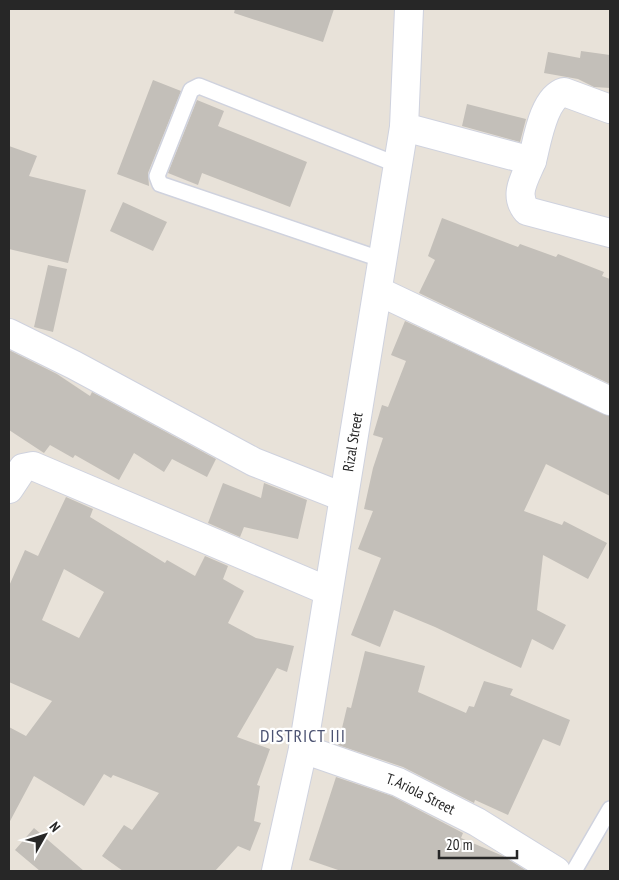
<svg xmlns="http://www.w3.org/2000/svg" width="619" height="880" font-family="'PT Sans Narrow',sans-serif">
	<rect width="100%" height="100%" fill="#e8e2d9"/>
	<!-- building -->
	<path fill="#c3bfb9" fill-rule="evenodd" d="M235,9H334L323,42L234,13Z
		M581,51L610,55V88L594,87L578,79L544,73L548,52L580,58Z
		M153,80L181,91L148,173L149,186L117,174Z
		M197,100L224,111L218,126L307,162L290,207L202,173L198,185L168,173Z
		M467,104L526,119L520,142L462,126Z
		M9,146L37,156L29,176L86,190L68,263L9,249Z
		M123,202L167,222L153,251L110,231Z
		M442,218L518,247L520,244L556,257L558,254L604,272L602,276L610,279V384L419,293L435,260L428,256Z
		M48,265L67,269L53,332L34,327Z
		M405,321L610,416V496L546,464L524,511L562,525L564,521L607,543L588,579L543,555L537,610L566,625L553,650L532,639L521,668L435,627L394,610L380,647L351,635L381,558L358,549L373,511L364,509L373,468L383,438L373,435L382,405L388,407L406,361L391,355Z
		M9,350L57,374L90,396L92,392L216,459L207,477L172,459L164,472L134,453L119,480L75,455L73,458L50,445L44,453L9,430Z
		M223,483L261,498L264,483L307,500L298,539L244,527L240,537L208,523Z
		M66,497L93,509L90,517L165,563L167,560L195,576L205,556L228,566L223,579L244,591L228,623L256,638L294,646L287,672L277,668L237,737L270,749L257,785L260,786L254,821L261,823L250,851L238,846L215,871H123L102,856L124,825L132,830L159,793L113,775L111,778L104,774L84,806L34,776L9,823V727L26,736L52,701L9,682V586L25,550L38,556ZM64,569L104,592L79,638L42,620Z
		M365,651L425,666L418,692L466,713L469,706L474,707L484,681L513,689L510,695L570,720L560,746L543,739L508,815L475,800L474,803L403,767L338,745L347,707L351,708Z
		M336,777L392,796L463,833L461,838L503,856L527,871H341L309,860Z
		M34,828L84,871H40L15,850Z"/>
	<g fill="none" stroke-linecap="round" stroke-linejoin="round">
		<!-- lane casing -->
		<g stroke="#cfd2de" stroke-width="18">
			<path id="lane" d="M383,260L160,184L157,176L191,90L199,86L398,165
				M574,871L610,809"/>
		</g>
		<!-- street casing -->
		<g stroke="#cfd2de" stroke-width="30">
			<g id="street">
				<path d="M404,127L532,161C525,178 513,195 527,211L610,233"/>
				<path d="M532,161C537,142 543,98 564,92L610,109"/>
				<path d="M378,291L610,401"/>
				<path d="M9,333L74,365L254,462L343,497"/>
				<path d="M9,489L23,468L33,466L328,591"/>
				<path id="s1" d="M303,749L398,782L477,822L556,871"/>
			</g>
		</g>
		<!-- secondary casing -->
		<g stroke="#cfd2de" stroke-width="30">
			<g id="secondary">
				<path id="s2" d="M276,871L303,749L404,127L409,9"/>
			</g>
		</g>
		<!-- lane -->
		<use href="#lane" stroke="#fff" stroke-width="15"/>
		<!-- street -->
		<use href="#street" stroke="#fff" stroke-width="28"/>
		<!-- secondary -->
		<use href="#secondary" stroke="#fff" stroke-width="28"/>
	</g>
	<g text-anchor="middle" stroke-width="4.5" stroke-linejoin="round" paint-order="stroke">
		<!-- street labels -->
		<g font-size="15" fill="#272727" stroke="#fff">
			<text dy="5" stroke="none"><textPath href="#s2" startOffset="436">Rizal Street</textPath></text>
			<text dy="5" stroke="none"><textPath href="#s1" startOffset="126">T. Ariola Street</textPath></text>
		</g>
		<!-- quarter labels -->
		<g font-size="18" letter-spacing="1" fill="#4c5372" stroke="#fff">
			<text x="303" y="742">DISTRICT III</text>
		</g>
	</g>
	<!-- border -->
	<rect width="619" height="880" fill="none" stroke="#272727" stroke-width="20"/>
	<!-- north arrow -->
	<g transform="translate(45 835) rotate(51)" stroke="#ffffff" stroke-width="4" paint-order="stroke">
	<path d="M0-4L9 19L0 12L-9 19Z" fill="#272727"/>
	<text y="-8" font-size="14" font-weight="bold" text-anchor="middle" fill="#272727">N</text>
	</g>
	<!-- scale -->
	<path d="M439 850v8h78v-8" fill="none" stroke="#272727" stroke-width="2.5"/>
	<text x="446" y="850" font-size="15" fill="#272727" stroke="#ffffff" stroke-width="4" paint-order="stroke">20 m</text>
</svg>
